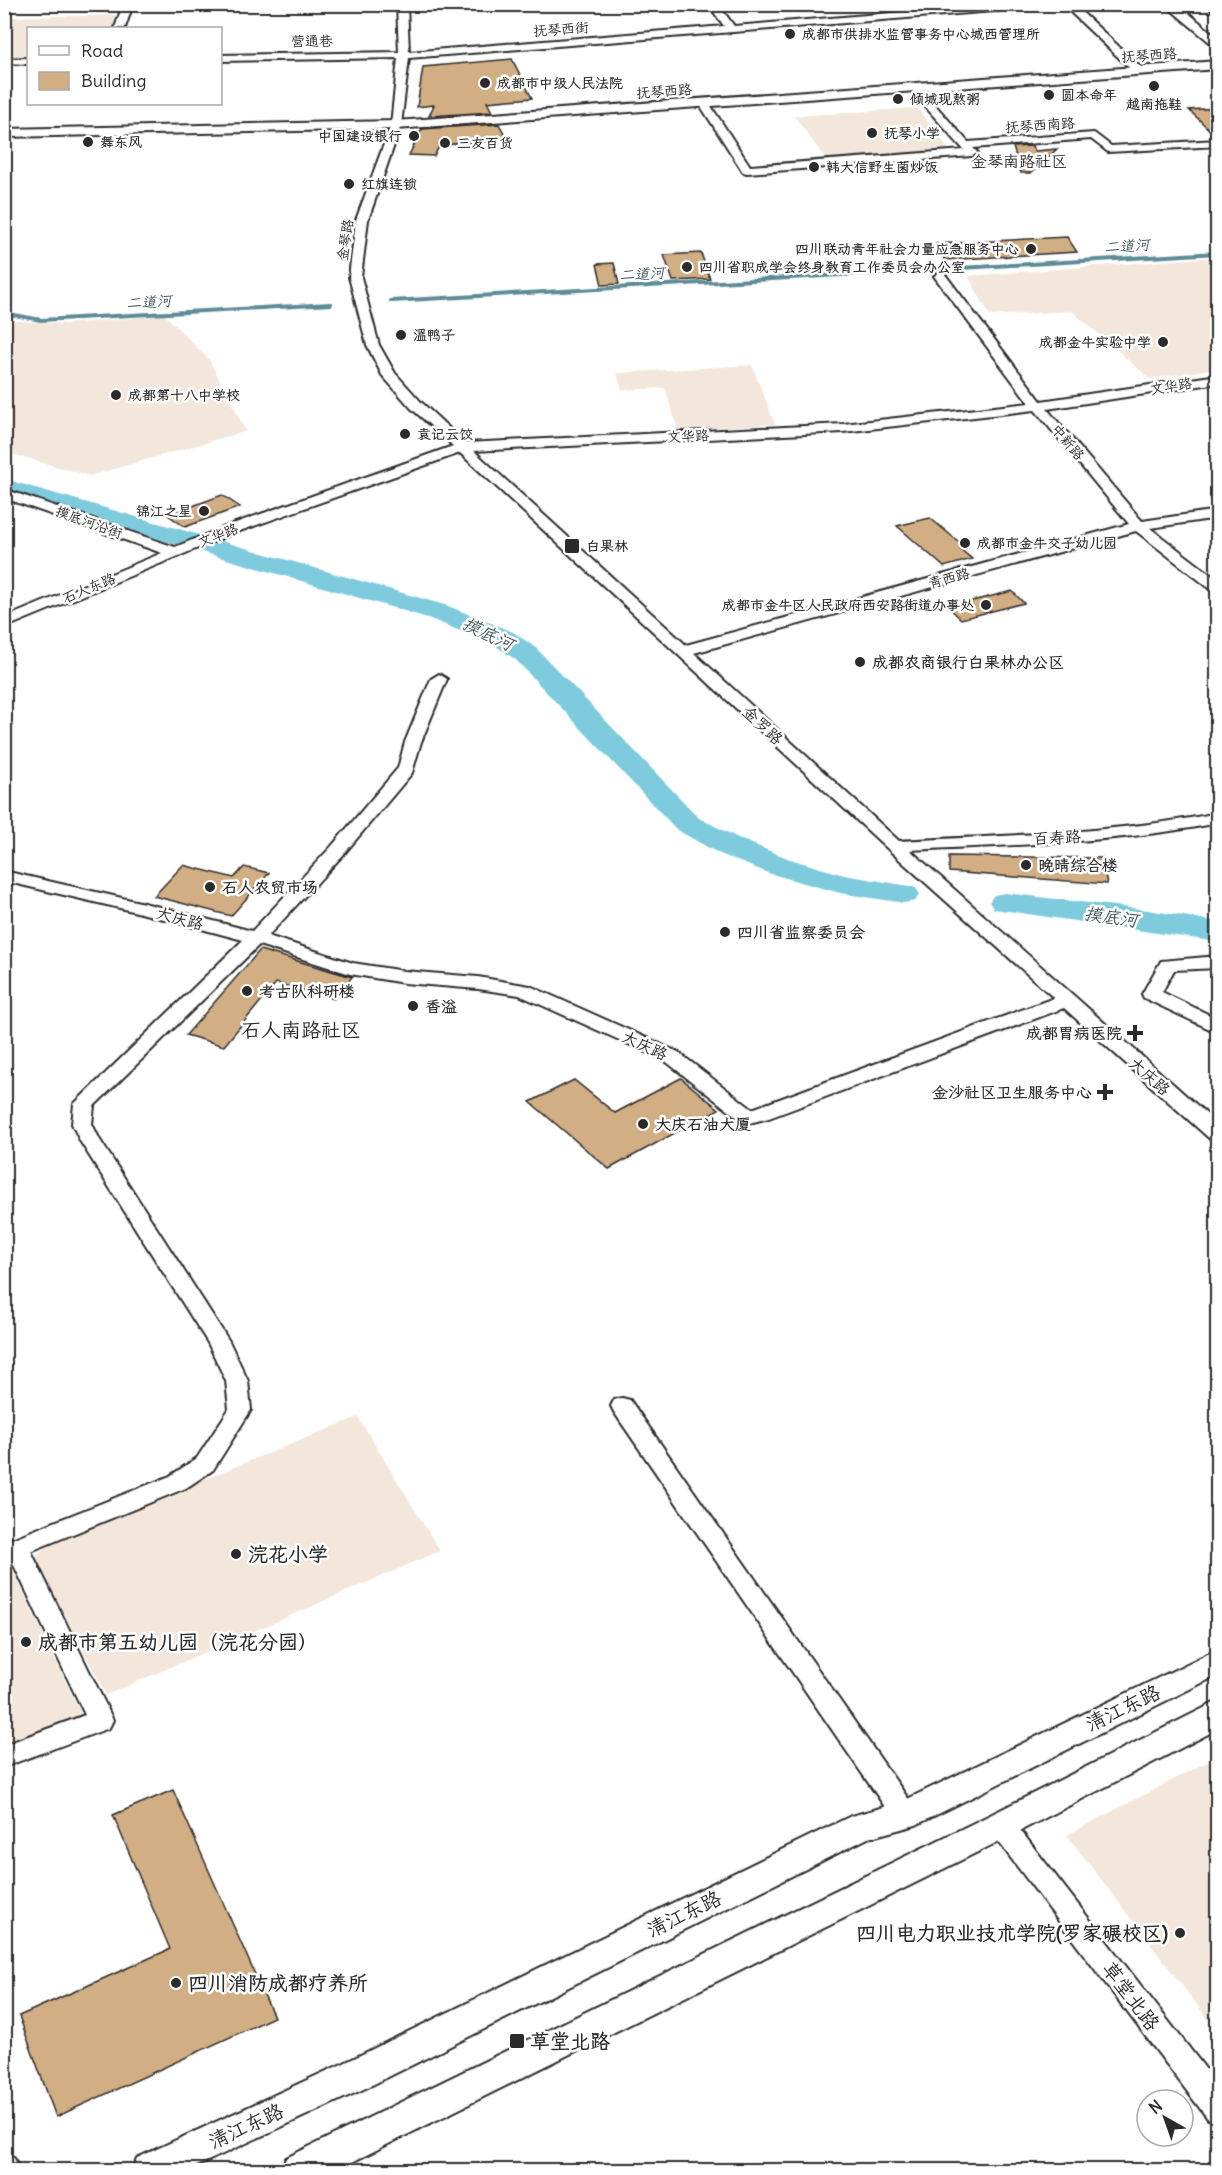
<svg xmlns="http://www.w3.org/2000/svg" width="1222" height="2175" font-family="Delius,'LXGW WenKai TC',sans-serif">
	<rect width="100%" height="100%" fill="#fff"/>
	<filter id="ink" filterUnits="userSpaceOnUse"><feTurbulence type="fractalNoise" baseFrequency=".0167" numOctaves="2"/><feDisplacementMap in="SourceGraphic" scale="12" xChannelSelector="R" yChannelSelector="G"/><feConvolveMatrix kernelMatrix="1 2 1 2 8 2 1 2 1" color-interpolation-filters="sRGB"/></filter>
	<g filter="url(#ink)">
		<!-- built -->
		<path fill="#f2e7da" d="M122,15L116,28H28V59H15L5,53V22L8,17Z
			M917,108L950,151L825,158L794,116Z
			M1217,257V368L1150,379L1072,311L990,316L968,276Z
			M165,315L209,360L246,431L90,476L5,452V320L66,324Z
			M752,365L775,424L678,430L665,388L622,390L617,373Z
			M358,1417L440,1551L106,1695L35,1557L52,1541Z
			M5,1569L13,1570L81,1714L5,1744Z
			M1217,1757V2031L1067,1835Z"/>
		<g fill="none" stroke-linecap="round" stroke-linejoin="round">
			<!-- stream -->
			<path stroke="#5d8b96" stroke-width="4" d="M391,301L1218,253
				M4,313L41,320L331,304"/>
			<!-- river -->
			<path fill="#7ecbdd" fill-rule="evenodd" d="M4,479L448,606L513,632L536,648L699,818L742,840L790,859L844,875L915,887L920,894L915,901L904,903L840,893L768,873L720,854L677,830L516,660L493,644L428,618L4,494Z
				M1005,893L1148,910L1218,922V942L994,909L989,902L994,895Z"/>
		</g>
		<!-- building -->
		<path fill="#d2ae84" stroke="#2b2b2b" stroke-width="1.5" d="M512,59L532,98L487,102L492,112L429,116L434,105L417,107L423,67Z
			M1218,108V138L1189,110Z
			M499,124L508,140L440,145L434,156L409,155L422,129Z
			M1032,146L1035,151L1057,149L1031,173H1021L1013,147Z
			M1067,237L1077,252L945,260L936,244Z
			M701,253L710,279L673,281L664,255Z
			M614,263L619,284L602,285L597,264Z
			M222,495L240,507L185,527L168,515Z
			M930,518L965,547L960,549L972,559L944,567L897,526Z
			M1012,591L1024,603L961,619L948,607Z
			M949,856L1102,858L1107,884L949,872Z
			M183,865L234,878L244,867L269,873L231,916L154,896Z
			M260,950L352,977L334,999L276,983L224,1046L186,1035Z
			M681,1078L719,1109L609,1169L530,1102L574,1080L615,1113Z
			M173,1790L274,2017L56,2117L19,2016L170,1949L113,1815Z"/>
		<g fill="none" stroke-linecap="round" stroke-linejoin="round">
			<!-- minor casing -->
			<g stroke="#2b2b2b" stroke-width="4">
				<path id="minor" d="M123,4H133L125,28H115Z
					M397,4H407L409,52L724,26L708,4H718L734,26L1000,4H1048L1043,7L409,58L401,125L368,220L361,277L379,345L395,373L421,402L465,443L843,424L1029,403L934,276L940,272L944,273L1041,401L1218,375V383L1047,409L1142,521L1218,510V518L1150,528L1218,580V592L1213,591L1136,531L694,653L899,841C1006,835 1112,834 1218,813V823C1116,843 1014,845 910,850L1218,1124V1142L1211,1140L1064,1008L769,1118L749,1123L742,1121L664,1060L519,995L478,989L404,983L350,974L259,945L94,1106L92,1124L100,1140L229,1341L248,1381L251,1410L213,1470L186,1488L31,1551L113,1720L109,1728L4,1767V1745L85,1715L11,1559L4,1561V1542L170,1476L197,1458L229,1409L226,1381L208,1343L80,1141L72,1124L74,1104L243,940L141,913L4,881V871L144,903L252,931L331,847L398,768L405,742L431,679L439,674L447,679L421,742L412,773L343,855L268,936L353,963L404,971L478,977L530,986L678,1052L752,1109L1054,998L889,850L460,453L237,532L4,628V618L162,553L4,498V489L175,547L227,526L453,446L411,408L382,375L367,345L349,277L356,220L391,125L398,58L220,61V55L399,52ZM1035,410L1129,524L686,645L474,451L843,432Z
					M1062,4H1073L1143,69V73H1135Z
					M28,58V64L4,63V59Z
					M917,88L921,89L968,142L1094,133L1111,146L1218,140V146L1108,152L1091,139L973,148L978,153L972,156L747,173L743,172L700,105L701,103H709L750,166L964,150L913,93V89Z
					M1218,956V968L1174,970L1162,992L1218,1019V1033L1144,998L1142,994L1161,961Z
					M622,1398L630,1400L914,1807L918,1815L914,1823L905,1826L896,1823L614,1412L611,1406L614,1400Z
					M1001,1814L1010,1817L1218,2085V2123L1208,2119L992,1833L988,1825L992,1817Z
					M4,2154L14,2158L19,2170H4Z"/>
			</g>
			<!-- major casing -->
			<g stroke="#2b2b2b" stroke-width="4">
				<path id="major" d="M1164,4H1178L1218,38V49Z
					M1204,4H1218V14Z
					M1218,61V69L396,129L4,137V129L396,121Z
					M1218,1649V1675L916,1825L868,1838L368,2087L188,2170H132L137,2158L344,2063L851,1816L899,1803Z
					M1218,1701V1729L1012,1835L336,2170H281L286,2158L990,1815Z"/>
			</g>
			<!-- minor -->
			<use href="#minor" fill="#fff" fill-rule="evenodd"/>
			<!-- major -->
			<use href="#major" fill="#fff" fill-rule="evenodd"/>
		</g>
	</g>
	<!-- markers -->
	<g fill="#2b2b2b" stroke="#fff" stroke-width="2">
		<circle cx="790" cy="34" r="6"/>
		<circle cx="485" cy="83" r="6"/>
		<circle cx="1154" cy="86" r="6"/>
		<circle cx="1049" cy="95" r="6"/>
		<circle cx="898" cy="99" r="6"/>
		<circle cx="872" cy="133" r="6"/>
		<circle cx="414" cy="136" r="6"/>
		<circle cx="88" cy="142" r="6"/>
		<circle cx="445" cy="143" r="6"/>
		<circle cx="814" cy="167" r="6"/>
		<circle cx="349" cy="184" r="6"/>
		<circle cx="1031" cy="249" r="6"/>
		<circle cx="687" cy="267" r="6"/>
		<circle cx="401" cy="335" r="6"/>
		<circle cx="1163" cy="342" r="6"/>
		<circle cx="116" cy="395" r="6"/>
		<circle cx="405" cy="434" r="6"/>
		<circle cx="204" cy="511" r="6"/>
		<circle cx="965" cy="543" r="6"/>
		<rect x="564" y="538" width="16" height="16" rx="3"/>
		<circle cx="986" cy="605" r="6"/>
		<circle cx="860" cy="662" r="6"/>
		<circle cx="1026" cy="865" r="6"/>
		<circle cx="210" cy="887" r="6"/>
		<circle cx="725" cy="932" r="6"/>
		<circle cx="247" cy="991" r="6"/>
		<circle cx="413" cy="1006" r="6"/>
		<path d="M1132 1024h6v6h6v6h-6v6h-6v-6h-6v-6h6z"/>
		<path d="M1102 1083h6v6h6v6h-6v6h-6v-6h-6v-6h6z"/>
		<circle cx="643" cy="1124" r="6"/>
		<circle cx="236" cy="1554" r="6"/>
		<circle cx="26" cy="1642" r="6"/>
		<circle cx="1180" cy="1933" r="6"/>
		<circle cx="176" cy="1983" r="6"/>
		<rect x="509" y="2033" width="16" height="16" rx="3"/>
	</g>
	<g text-anchor="middle" stroke-width="5" stroke-linejoin="round" paint-order="stroke">
		<!-- far-street labels -->
		<g font-size="14" fill="#2b2b2b" stroke="#fff">
			<text transform="translate(561 29) rotate(-4)" y="5">抚琴西街</text>
			<text transform="translate(312 41) rotate(-1)" y="5">营通巷</text>
			<text transform="translate(1149 55) rotate(-4)" y="5">抚琴西路</text>
			<text transform="translate(664 91) rotate(-4)" y="5">抚琴西路</text>
			<text transform="translate(1040 125) rotate(-4)" y="5">抚琴西南路</text>
			<text transform="translate(345 240) rotate(-81)" y="5">金琴路</text>
			<text transform="translate(1171 386) rotate(-9)" y="5">文华路</text>
			<text transform="translate(688 436) rotate(-3)" y="5">文华路</text>
			<text transform="translate(1068 442) rotate(50)" y="5">中新路</text>
			<text transform="translate(89 522) rotate(20)" y="5">摸底河沿街</text>
			<text transform="translate(218 535) rotate(-21)" y="5">文华路</text>
			<text transform="translate(949 578) rotate(-15)" y="5">青西路</text>
			<text transform="translate(89 588) rotate(-23)" y="5">石人东路</text>
		</g>
		<!-- far-poi labels -->
		<g font-size="14" font-weight="bold" fill="#2b2b2b" stroke="#fff" text-anchor="start">
			<text x="802" y="39">成都市供排水监管事务中心城西管理所</text>
			<text x="497" y="88">成都市中级人民法院</text>
			<text x="1061" y="100">圆本命年</text>
			<text x="910" y="104">倾城现熬粥</text>
			<text x="1154" y="109" text-anchor="middle">越南拖鞋</text>
			<text x="884" y="138">抚琴小学</text>
			<text x="402" y="141" text-anchor="end">中国建设银行</text>
			<text x="100" y="147">舞东风</text>
			<text x="457" y="148">三友百货</text>
			<text x="826" y="172">韩大信野生菌炒饭</text>
			<text x="361" y="189">红旗连锁</text>
			<text x="1019" y="254" text-anchor="end">四川联动青年社会力量应急服务中心</text>
			<text x="699" y="272">四川省职成学会终身教育工作委员会办公室</text>
			<text x="413" y="340">温鸭子</text>
			<text x="1151" y="347" text-anchor="end">成都金牛实验中学</text>
			<text x="128" y="400">成都第十八中学校</text>
			<text x="417" y="439">袁记云饺</text>
			<text x="192" y="516" text-anchor="end">锦江之星</text>
			<text x="977" y="548">成都市金牛交子幼儿园</text>
			<text x="586" y="551">白果林</text>
			<text x="974" y="610" text-anchor="end">成都市金牛区人民政府西安路街道办事处</text>
		</g>
		<!-- far-water labels -->
		<g font-size="15" font-style="italic" fill="#445b60" stroke="#fff">
			<text transform="translate(1127 246) rotate(-3)" y="5">二道河</text>
			<text transform="translate(642 274) rotate(-3)" y="5">二道河</text>
			<text transform="translate(149 302) rotate(-3)" y="5">二道河</text>
		</g>
		<!-- far-quarter labels -->
		<g font-size="16" fill="#2b2b2b" stroke="#fff">
			<text x="1019" y="167">金琴南路社区</text>
		</g>
		<!-- poi labels -->
		<g font-size="16" font-weight="bold" fill="#2b2b2b" stroke="#fff" text-anchor="start">
			<text x="872" y="668">成都农商银行白果林办公区</text>
			<text x="1038" y="871">晚晴综合楼</text>
			<text x="222" y="893">石人农贸市场</text>
			<text x="737" y="938">四川省监察委员会</text>
			<text x="259" y="997">考古队科研楼</text>
			<text x="425" y="1012">香溢</text>
			<text x="1122" y="1039" text-anchor="end">成都胃病医院</text>
			<text x="1092" y="1098" text-anchor="end">金沙社区卫生服务中心</text>
			<text x="655" y="1130">大庆石油大厦</text>
		</g>
		<!-- street labels -->
		<g font-size="16" fill="#2b2b2b" stroke="#fff">
			<text transform="translate(763 725) rotate(43)" y="6">金罗路</text>
			<text transform="translate(1057 837) rotate(-3)" y="6">百寿路</text>
			<text transform="translate(180 918) rotate(15)" y="6">大庆路</text>
			<text transform="translate(645 1045) rotate(25)" y="6">大庆路</text>
			<text transform="translate(1150 1076) rotate(41)" y="6">大庆路</text>
		</g>
		<!-- water labels -->
		<g font-size="18" font-style="italic" fill="#445b60" stroke="#fff">
			<text transform="translate(488 634) rotate(26)" y="6">摸底河</text>
			<text transform="translate(1111 917) rotate(8)" y="6">摸底河</text>
		</g>
		<!-- quarter labels -->
		<g font-size="20" fill="#2b2b2b" stroke="#fff">
			<text x="301" y="1037">石人南路社区</text>
		</g>
		<!-- near-poi labels -->
		<g font-size="20" font-weight="bold" fill="#2b2b2b" stroke="#fff" text-anchor="start">
			<text x="248" y="1561">浣花小学</text>
			<text x="38" y="1649">成都市第五幼儿园（浣花分园）</text>
			<text x="1168" y="1940" text-anchor="end">四川电力职业技术学院(罗家碾校区)</text>
			<text x="188" y="1990">四川消防成都疗养所</text>
			<text x="530" y="2048">草堂北路</text>
		</g>
		<!-- near-street labels -->
		<g font-size="20" fill="#2b2b2b" stroke="#fff">
			<text transform="translate(1123 1708) rotate(-26)" y="7">清江东路</text>
			<text transform="translate(684 1914) rotate(-26)" y="7">清江东路</text>
			<text transform="translate(1131 1996) rotate(53)" y="7">草堂北路</text>
			<text transform="translate(246 2126) rotate(-25)" y="7">清江东路</text>
		</g>
	</g>
	<!-- margin -->
	<rect width="1222" height="2175" fill="none" stroke="#fff" stroke-width="24"/>
	<rect x="12" y="12" width="1198" height="2151" fill="none" stroke="#2b2b2b" stroke-width="2" filter="url(#ink)"/>
	<!-- legend -->
	<rect x="27" y="27" width="195" height="78" fill="#ffffff" stroke="#aaaaaa" stroke-width="1.5"/>
	<rect x="39" y="46" width="30" height="9" fill="#ffffff" stroke="#aaaaaa" stroke-width="1.5"/>
	<text x="81" y="57" font-size="18" fill="#2b2b2b">Road</text>
	<rect x="39" y="72" width="30" height="18" fill="#d2ae84" stroke="#aaaaaa" stroke-width="1.5"/>
	<text x="81" y="87" font-size="18" fill="#2b2b2b">Building</text>
	<!-- north arrow -->
	<g transform="translate(1165 2118) rotate(320)"><circle r="28" fill="#ffffff" stroke="#aaaaaa" stroke-width="1.5"/>
	<path d="M0-4.5L10 22L0 15L-10 22Z" fill="#2b2b2b"/>
	<text y="-9" font-size="16" font-weight="bold" text-anchor="middle" fill="#2b2b2b">N</text>
	</g>
</svg>
